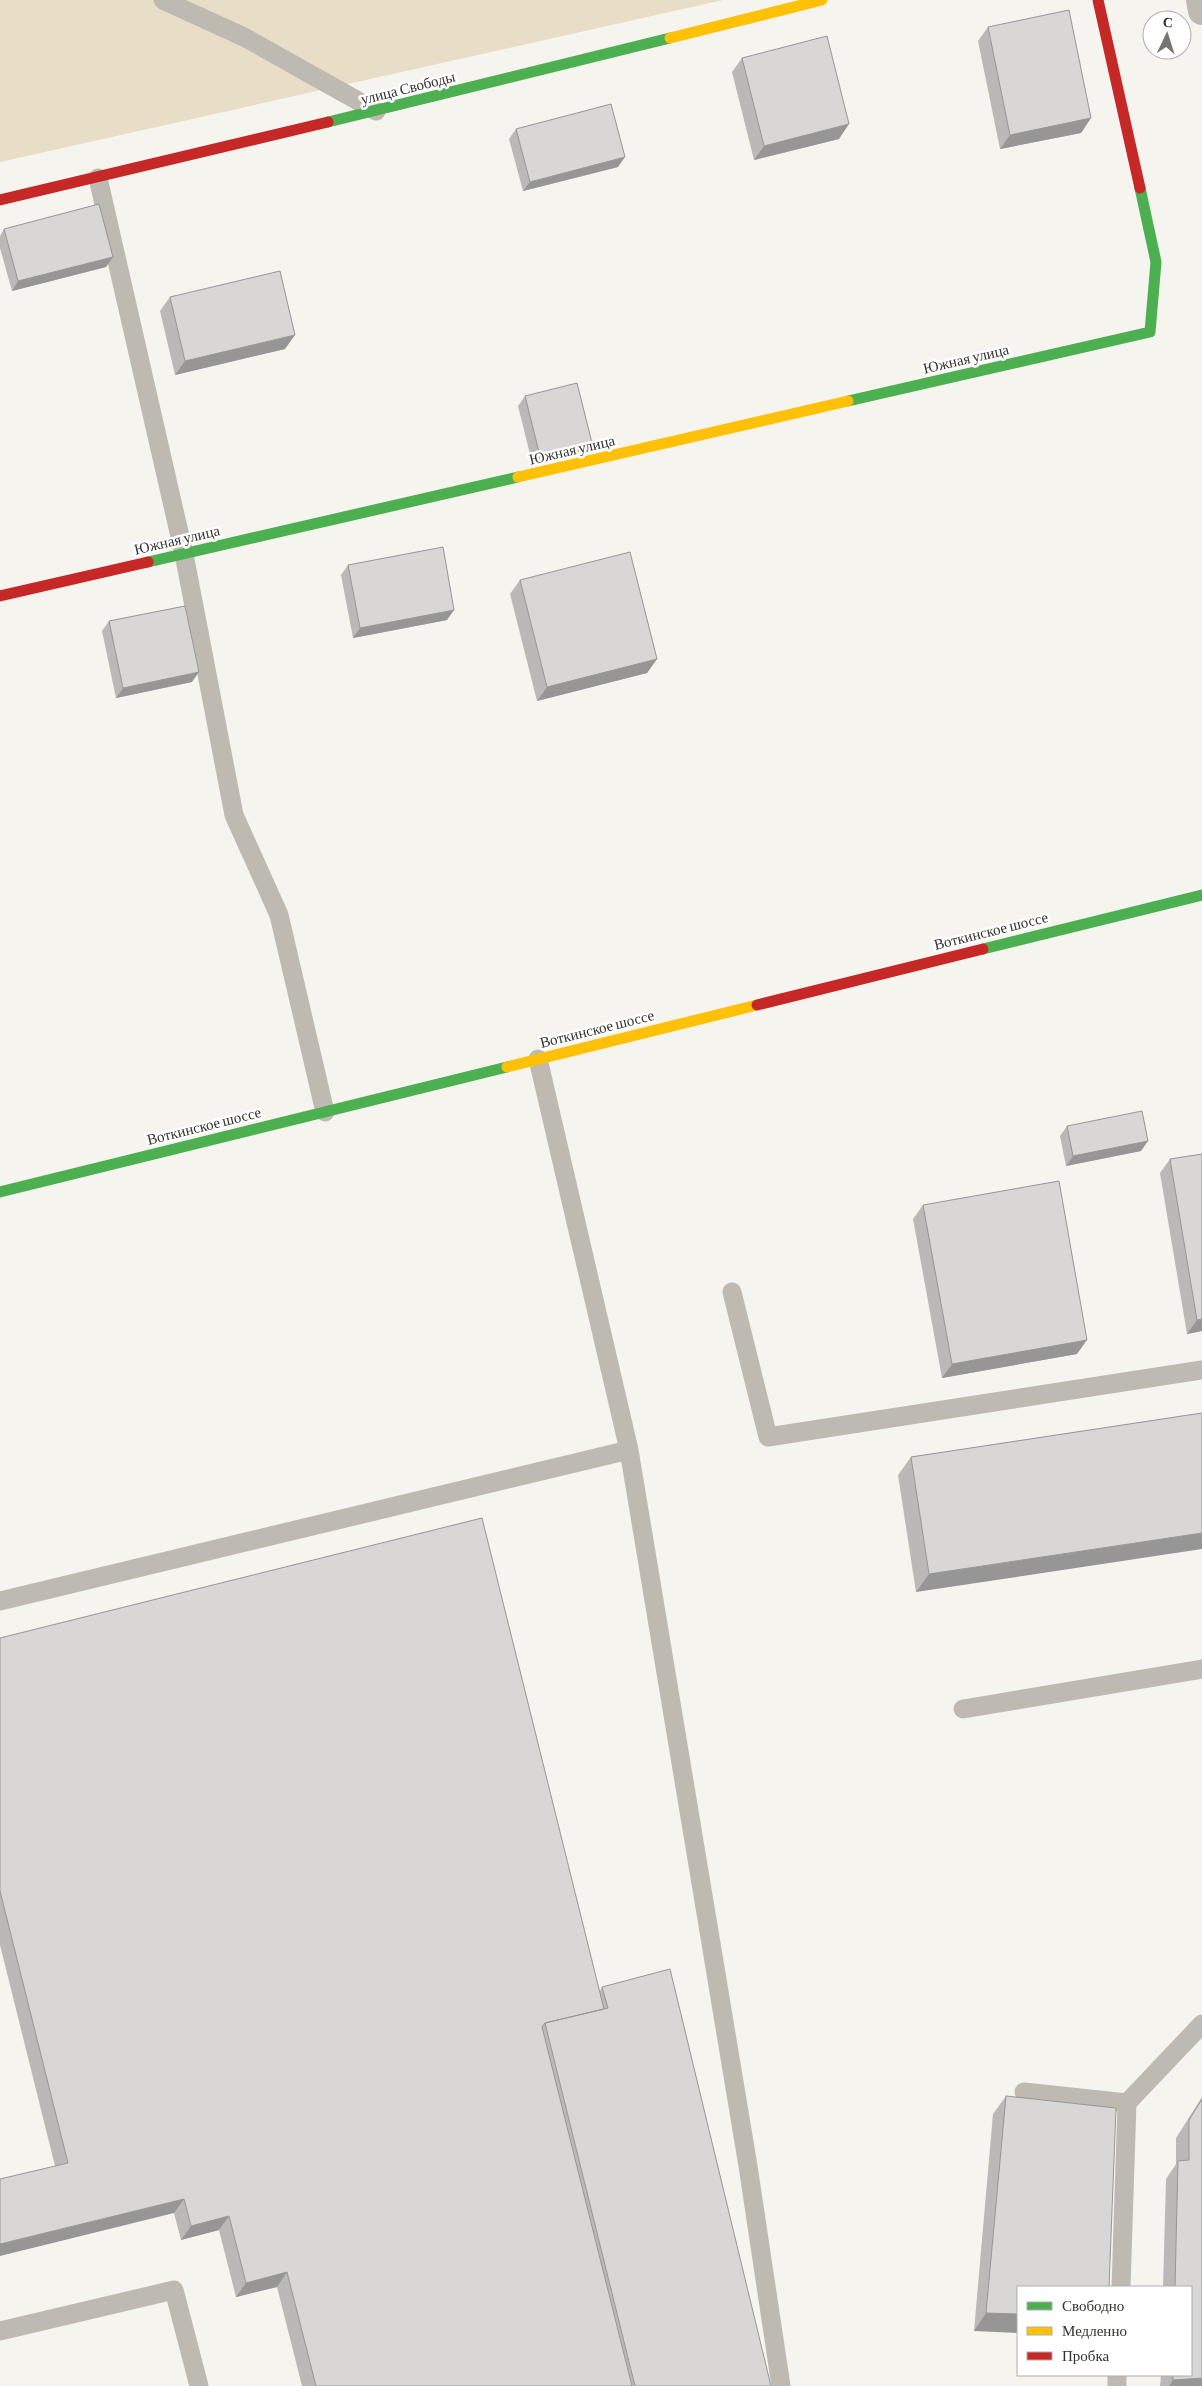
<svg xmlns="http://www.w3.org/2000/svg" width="1202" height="2386" font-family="'Crimson Pro',serif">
	<rect width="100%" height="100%" fill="#f6f4ee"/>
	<!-- green -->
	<path fill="#e8ddc6" d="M0,0H723L0,162Z"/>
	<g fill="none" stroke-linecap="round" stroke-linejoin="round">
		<!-- lane -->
		<path stroke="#bebab2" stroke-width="19" d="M163,0L244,37L376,111
			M98,178L184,554L234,815L279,915L325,1112
			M732,1292L768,1437L1202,1370
			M629,1450L748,2166L781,2386
			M0,1601L629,1450L538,1059
			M963,1709L1202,1669
			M1024,2092L1127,2103
			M1121,2287L1127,2103L1202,2024
			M0,2331L174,2290L199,2386
			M1117,2386V2375"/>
		<!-- street -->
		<path stroke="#bebab2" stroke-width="28" d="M1200,0L1202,11"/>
		<!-- fast -->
		<path stroke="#4caf50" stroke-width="11" d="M328,122L670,38
			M848,401L1150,332L1156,262L1140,188
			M148,562L518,477
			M983,949L1202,895
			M0,1192L507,1067"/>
		<!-- slow -->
		<path stroke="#ffc107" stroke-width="11" d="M670,38L822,0
			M518,477L848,401
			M507,1067L757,1005"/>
		<!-- jam -->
		<path stroke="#c62828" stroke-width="11" d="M1098,0L1140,188
			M0,200L328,122
			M0,596L148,562
			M757,1005L983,949"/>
	</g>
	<!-- wall -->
	<path fill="#bab9b8" d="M988,27L1091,118L1081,133L1000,149L978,41Z
		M742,58L839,139L754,160L732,72Z
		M516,129L618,167L523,191L509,139Z
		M4,229L113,257L106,267L12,291L0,248V236Z
		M170,297L285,349L175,375L160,311Z
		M525,396L592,443L585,453L533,466L518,406Z
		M348,565L447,620L353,638L341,575Z
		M520,580L657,659L647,673L537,701L510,594Z
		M109,621L192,682L116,698L102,631Z
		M1067,1126L1141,1151L1066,1166L1060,1136Z
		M1202,1154V1331L1187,1334L1160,1173L1170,1159Z
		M923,1205L1077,1354L942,1378L913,1219Z
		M1202,1413L916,1592L898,1475L911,1457Z
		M0,1638L600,1991L602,1987L771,2386H302L277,2287L236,2297L219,2230L181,2240L174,2213L55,2166L0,1945Z
		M1006,2096L1109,2287L974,2331L993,2114Z
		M1202,2097V2386H1160L1161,2375H1191V2287H1163L1166,2179L1176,2164V2138Z"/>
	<!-- shaded-wall -->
	<path fill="#979696" d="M1091,118L1081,133L1000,149L1010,135Z
		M849,124L839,139L754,160L764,146Z
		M625,157L618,167L523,191L530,182Z
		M113,257L106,267L12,291L18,281Z
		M295,335L285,349L175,375L185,361Z
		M592,443L585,453L533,466L540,456Z
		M454,610L447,620L353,638L360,628Z
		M657,659L647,673L537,701L547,687Z
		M199,672L192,682L116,698L123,688Z
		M1148,1141L1141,1151L1066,1166L1073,1156Z
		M1202,1319V1331L1187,1334L1197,1320Z
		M1087,1340L1077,1354L942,1378L952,1364Z
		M1202,1533V1549L916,1592L929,1574Z
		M184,2199L174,2213L0,2256V2244Z
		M229,2216L219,2230L181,2240L191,2226Z
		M287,2272L277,2287L236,2297L246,2283Z
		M986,2313L1018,2314V2333L974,2331Z
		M1202,2378V2386H1169L1173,2380Z"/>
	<!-- building -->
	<path fill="#d8d7d6" stroke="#979696" d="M1069,10L1091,118L1010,135L988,27Z
		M827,36L849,124L764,146L742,58Z
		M611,104L625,157L530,182L516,129Z
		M99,204L113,257L18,281L4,229Z
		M280,271L295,335L185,361L170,297Z
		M577,383L592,443L540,456L525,396Z
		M443,547L454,610L360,628L348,565Z
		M630,552L657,659L547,687L520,580Z
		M185,606L199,672L123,688L109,621Z
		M1142,1111L1148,1141L1073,1156L1067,1126Z
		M1202,1154V1319L1197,1320L1170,1159Z
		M1059,1181L1087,1340L952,1364L923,1205Z
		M1202,1413V1533L929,1574L911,1457Z
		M482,1518L604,2009L545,2023L542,2027L632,2386H316L287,2272L246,2283L229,2216L191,2226L184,2199L0,2244V2179L68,2163L0,1891V1638Z
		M670,1969L771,2386H635L545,2023L608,2008L602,1987Z
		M1006,2096L1116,2108L1109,2287H1018V2314L986,2313Z
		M1202,2099V2378L1173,2380V2375H1191V2287H1175L1178,2161L1189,2160V2120Z"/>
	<g text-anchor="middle" stroke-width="5" stroke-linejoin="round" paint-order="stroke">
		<!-- street labels -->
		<g font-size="15" fill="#33322e" stroke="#fff">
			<text transform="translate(408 88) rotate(-14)" y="5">улица Свободы</text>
			<text transform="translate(966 359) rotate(-13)" y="5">Южная улица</text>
			<text transform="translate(572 450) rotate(-13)" y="5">Южная улица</text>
			<text transform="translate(177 540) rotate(-13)" y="5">Южная улица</text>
			<text transform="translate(991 931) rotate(-14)" y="5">Воткинское шоссе</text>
			<text transform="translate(597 1029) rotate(-14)" y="5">Воткинское шоссе</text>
			<text transform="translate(204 1126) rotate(-14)" y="5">Воткинское шоссе</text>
		</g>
	</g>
	<!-- legend -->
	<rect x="1017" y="2286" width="175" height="90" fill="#ffffff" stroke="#adadab"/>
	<rect x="1027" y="2302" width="25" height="8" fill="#4caf50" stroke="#adadab"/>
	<text x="1062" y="2311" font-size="15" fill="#33322e">Свободно</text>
	<rect x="1027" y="2327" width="25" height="8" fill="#ffc107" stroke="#adadab"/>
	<text x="1062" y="2336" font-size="15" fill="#33322e">Медленно</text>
	<rect x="1027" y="2352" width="25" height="8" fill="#c62828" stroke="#adadab"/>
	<text x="1062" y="2361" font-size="15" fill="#33322e">Пробка</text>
	<!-- north arrow -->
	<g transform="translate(1167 35) rotate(4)"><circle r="24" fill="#ffffff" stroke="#adadab"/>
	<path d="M0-4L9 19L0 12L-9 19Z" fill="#777671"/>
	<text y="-8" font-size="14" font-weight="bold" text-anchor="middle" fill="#33322e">С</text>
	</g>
</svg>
